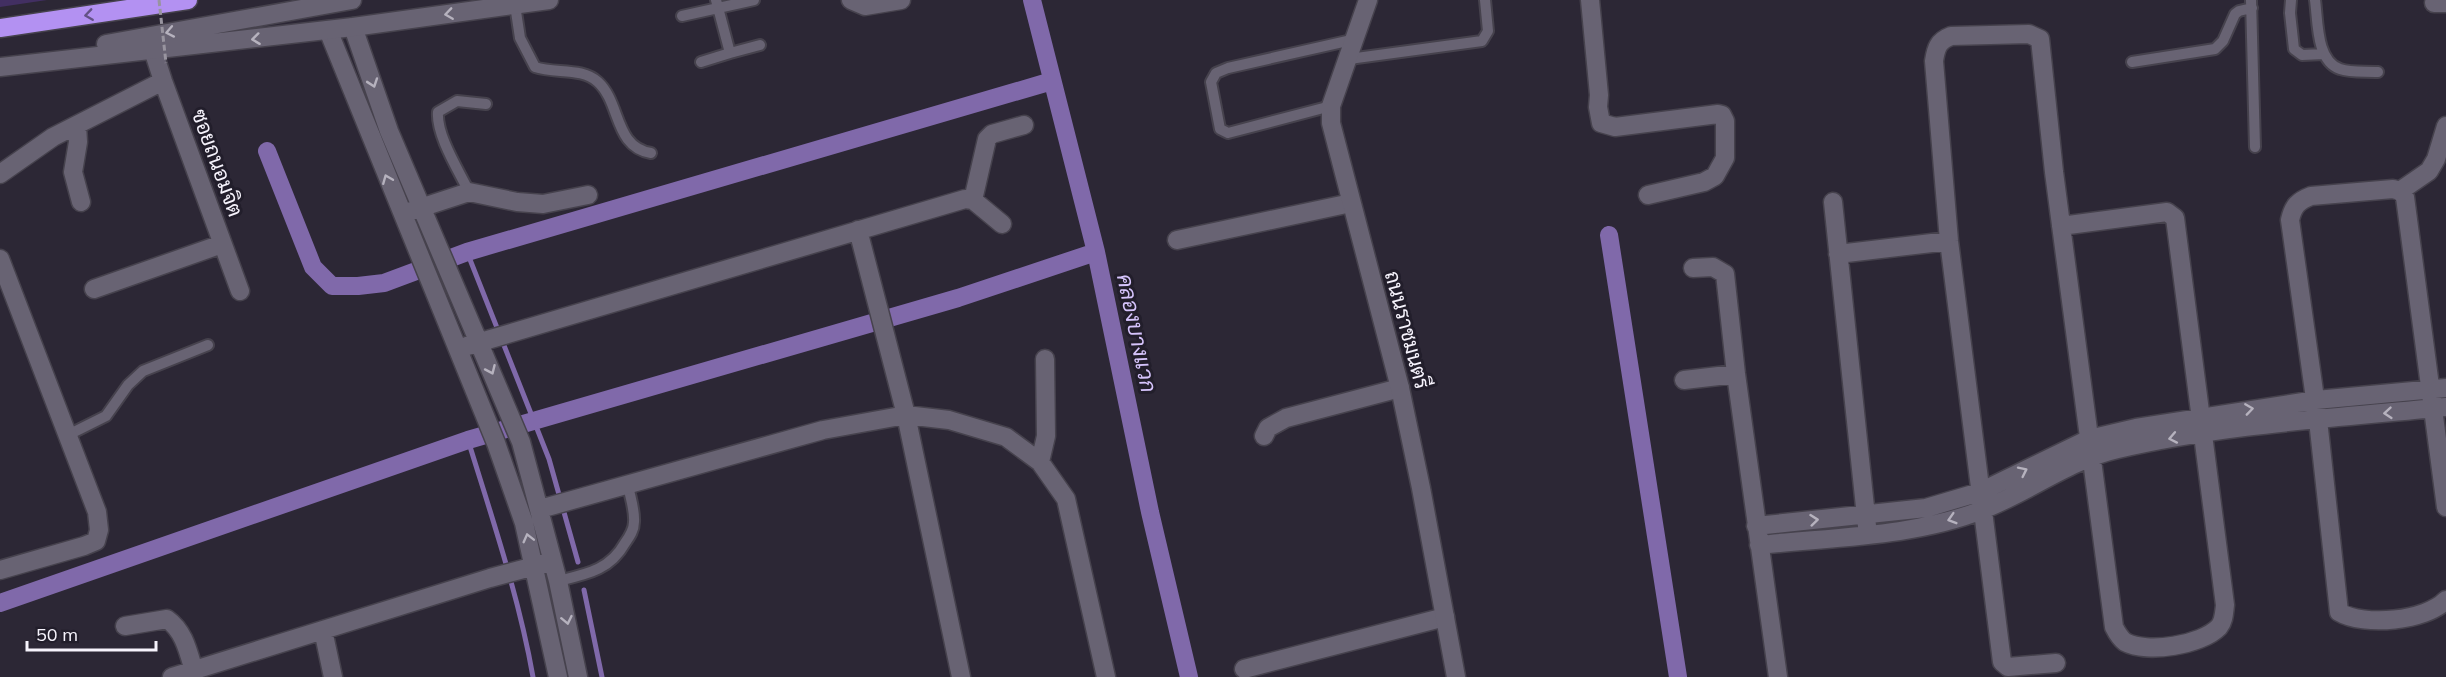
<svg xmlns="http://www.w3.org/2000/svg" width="2446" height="677" font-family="Mulish,Sarabun,sans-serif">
	<rect width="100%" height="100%" fill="#2c2735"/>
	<!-- green -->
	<path fill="#422f62" d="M0,0H47L0,7Z"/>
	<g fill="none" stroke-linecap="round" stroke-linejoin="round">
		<!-- stream -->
		<path stroke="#8069aa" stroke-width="5" d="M467,252L549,459L578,562
			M468,440C492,518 519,597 533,677
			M584,590L602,677"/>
		<!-- canal -->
		<path stroke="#8069aa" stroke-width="18" d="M1032,0L1096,252L1150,512L1189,677
			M267,151L313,267L332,286H358L384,283L467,252L1052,81
			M1609,235L1678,677
			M0,603L468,440L958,298L1096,252"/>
		<!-- lane casing -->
		<g stroke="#46424d" stroke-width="14">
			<path id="lane" d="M716,0L730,53L760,45
				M2251,0L2255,147
				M2291,0L2290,13L2294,49L2302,55L2324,54
				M2315,0C2318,21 2316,61 2340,69C2351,73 2366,71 2378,72
				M515,5L520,38L535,67C555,74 582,67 598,82C621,103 614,147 651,153
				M682,16L754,0
				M1349,59L1482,41L1488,31L1485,0
				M701,62L730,53
				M2132,62L2215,49L2223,41L2235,14L2239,11L2252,8
				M1331,106L1228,133L1220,129L1211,82L1216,73L1228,68L1356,39
				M469,192C459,171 436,135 438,112L457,101L486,104
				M68,435L106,416L128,385L143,371L208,345
				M558,581C587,574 610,570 625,543C630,536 634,530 634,522C635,510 630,497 628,485"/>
		</g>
		<!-- street casing -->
		<g stroke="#46424d" stroke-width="21">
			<path id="street" d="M851,0L865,6L901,0
				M1590,0L1599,95L1598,107L1601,123L1615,127L1718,114L1722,115L1725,121V158L1715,176L1704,182L1648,195
				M2434,3H2446
				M353,27L389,131L521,442L558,581L578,677
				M328,30L496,443L524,523L558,677
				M153,50L163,81L240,291
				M77,125L78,142L73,172L81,202
				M0,174L53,137L163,81
				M2400,191L2429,171L2436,159L2446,126
				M973,200L987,139L992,134L1024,125
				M1833,202L1867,526
				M411,211L469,192L517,202L543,204L588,195
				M858,230L906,415L961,677
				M1177,240L1351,203
				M1838,254L1949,241
				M0,259L97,512L99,530L96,541L84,546L0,570
				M1693,268L1713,267L1725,274L1736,374L1778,677
				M94,289L222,244
				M467,346L965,199L973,200L1002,224
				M1684,380L1736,374
				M1264,436L1268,428L1286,418L1400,388
				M1040,462L1046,436L1045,359
				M2446,507L2405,197L2400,191L2393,189L2311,196C2298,201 2293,206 2290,220L2318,420L2339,612C2364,627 2426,621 2446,600
				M540,509L823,430L906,415L949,420L1006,437L1040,462L1066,499L1106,677
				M1756,526L1926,508L1980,492L2089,439L2136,428L2316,400L2446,388
				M1759,545C1832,537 1914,537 1982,510C2029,492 2069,460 2118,449C2225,424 2337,418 2446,407
				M125,626L167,619C184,631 188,651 194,671
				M323,630L333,677
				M2056,663L2008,667L2002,662L1949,241L1934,61C1936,48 1938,41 1951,36L2029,34L2040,39L2054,172L2114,627C2117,633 2120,638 2125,642C2147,654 2202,645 2219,627C2224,621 2224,613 2225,605L2175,218L2167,212L2061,226
				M1244,669L1445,617
				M172,677L490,578L546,563"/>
		</g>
		<!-- secondary casing -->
		<g stroke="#46424d" stroke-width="21">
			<path id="secondary" d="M1368,0L1331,106V123L1400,388L1421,488L1456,677
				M106,44L352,0
				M0,67L353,27L549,0"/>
		</g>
		<!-- highway casing -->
		<g stroke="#46424d" stroke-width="21">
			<path id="highway" d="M0,28L188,0"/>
		</g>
		<!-- lane -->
		<use href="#lane" stroke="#686373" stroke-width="10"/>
		<!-- street -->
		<use href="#street" stroke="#686373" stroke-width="18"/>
		<!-- secondary -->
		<use href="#secondary" stroke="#686373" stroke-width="18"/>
		<!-- highway -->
		<use href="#highway" stroke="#b391f2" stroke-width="18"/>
		<!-- path-bridge -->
		<path stroke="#98949f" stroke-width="3" stroke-dasharray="6 3" stroke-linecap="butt" d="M159,0L166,63"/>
	</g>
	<!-- one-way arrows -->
	<defs><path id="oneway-chevron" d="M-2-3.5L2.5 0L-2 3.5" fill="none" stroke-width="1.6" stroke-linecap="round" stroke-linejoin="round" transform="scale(1.5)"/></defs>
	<g stroke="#b6b2be">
		<use href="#oneway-chevron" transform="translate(449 14) rotate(172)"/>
		<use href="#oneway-chevron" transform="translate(170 32) rotate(169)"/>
		<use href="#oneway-chevron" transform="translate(256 39) rotate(173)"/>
		<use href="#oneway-chevron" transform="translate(373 83) rotate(71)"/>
		<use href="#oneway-chevron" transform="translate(387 179) rotate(-112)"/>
		<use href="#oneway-chevron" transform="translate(491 370) rotate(66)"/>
		<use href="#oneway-chevron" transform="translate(2249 409) rotate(-8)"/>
		<use href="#oneway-chevron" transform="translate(2388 413) rotate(175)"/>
		<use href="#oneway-chevron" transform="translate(2173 438) rotate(169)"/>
		<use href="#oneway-chevron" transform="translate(2023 471) rotate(-26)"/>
		<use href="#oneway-chevron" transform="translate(1952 519) rotate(163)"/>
		<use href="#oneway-chevron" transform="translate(1814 520) rotate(-6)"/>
		<use href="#oneway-chevron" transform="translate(528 538) rotate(-104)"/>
		<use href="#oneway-chevron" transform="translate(567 620) rotate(78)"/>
	</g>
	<use stroke="#635285" href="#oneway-chevron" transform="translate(89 15) rotate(172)"/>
	<g text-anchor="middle" stroke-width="6" stroke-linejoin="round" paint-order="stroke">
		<!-- street labels -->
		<g font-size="21" fill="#f6f3fc" stroke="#221e2b">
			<text transform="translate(217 163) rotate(70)" y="7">ซอยถนอมจิต</text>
			<text transform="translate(1407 330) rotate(75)" y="7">ถนนราชมนตรี</text>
		</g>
		<!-- water labels -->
		<g font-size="22" font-style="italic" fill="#d6c4fc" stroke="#221e2b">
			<text transform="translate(1137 333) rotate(78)" y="8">คลองบางแวก</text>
		</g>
	</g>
	<!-- scale -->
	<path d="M27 641v9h129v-9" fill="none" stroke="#f6f3fc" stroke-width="3"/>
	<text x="36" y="641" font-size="18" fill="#f6f3fc" stroke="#221e2b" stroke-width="4.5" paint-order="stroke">50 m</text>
</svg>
